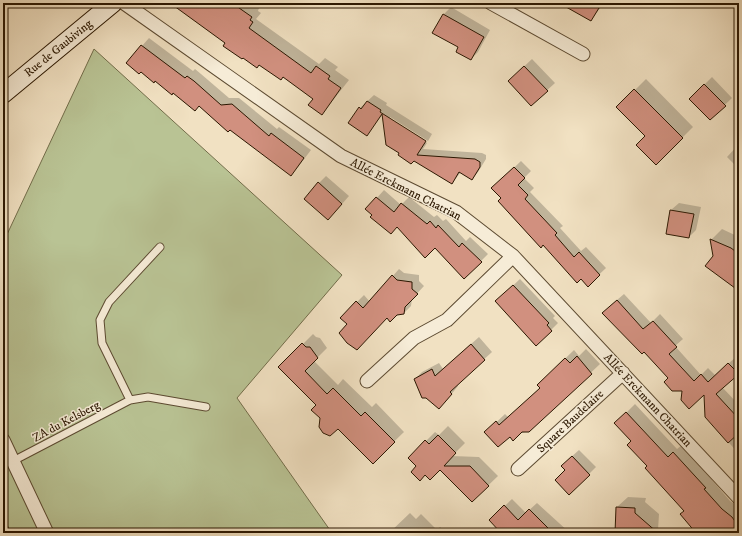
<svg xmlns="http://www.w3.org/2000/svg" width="742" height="536" font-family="'IM FELL DW Pica',serif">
	<rect width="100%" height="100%" fill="#f1e1c2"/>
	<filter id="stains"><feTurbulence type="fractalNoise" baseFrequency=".005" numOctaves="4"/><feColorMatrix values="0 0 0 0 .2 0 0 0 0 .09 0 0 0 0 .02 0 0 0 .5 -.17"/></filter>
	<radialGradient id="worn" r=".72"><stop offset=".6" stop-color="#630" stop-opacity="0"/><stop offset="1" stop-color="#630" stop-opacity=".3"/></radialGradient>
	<!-- green -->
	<path fill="#b9c394" stroke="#726d4a" d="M94,49L342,275L237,398L332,533H11L3,516V243Z"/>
	<!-- shadow -->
	<path fill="#0003" d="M174,3H251L259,8L258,11L261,13L256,19L319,64L325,58L338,67L335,70L349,80L322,114L314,99L284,76L227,43Z
		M566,3H604L591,20Z
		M451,7L490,30L478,52L471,59L460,47L444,14Z
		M149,38L193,71L195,69L201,74L229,98H239L277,129L279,127L311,150L298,167L291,174L199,105L127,63Z
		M532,59L555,83L531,105L516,74Z
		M712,77L732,98L710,119L690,99Z
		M646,79L693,127L656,164L646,136L618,107Z
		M374,95L387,103L386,105L432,134L428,141L390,117V119L427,143L423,149L482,153L486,155V159L478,172L472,179L461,172L452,183L401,152L383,114L367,134L350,123L360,108Z
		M739,144V169L727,157Z
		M521,161L531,171L524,178L534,188L530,192L563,226L560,228L581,251L586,247L606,268L588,285L493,188Z
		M326,176L349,196L335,212L319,183Z
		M384,190L401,205L409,197L434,217L437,215L443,221L446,219L466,241L470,237L488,254L481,261L435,247L374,215L367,209Z
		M679,203L701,207L696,230L689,237L667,233L671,210Z
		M722,229L739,237V282L714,256L711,240Z
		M399,269L404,273L419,275V281L424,286L412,299L411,306L404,313L348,324L357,302L364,295L370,302Z
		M520,279L555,316L553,318L558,323L551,330L504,294Z
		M624,294L651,323L660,314L683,339L675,346L701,375L708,368L715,375L736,357L739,360V372L722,387L739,405V454L706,417L705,393L683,390L669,378L610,306Z
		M313,334L316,337L320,338L327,348L314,361L338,385L343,379L372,407L376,403L404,432L373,462L338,427L321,418L317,405L280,367Z
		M479,337L492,352L457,384L458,386L446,401L415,379L422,372L439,363L443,369Z
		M586,349L600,364L529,431L510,436L486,432L505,414L508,417L541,387L538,385L574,350L579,356Z
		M635,404L677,449L682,445L713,479L712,480L730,501L739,507V533H698L685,511L648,466L633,441L616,423Z
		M448,426L465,443L452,456L479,457L498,476L472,501L441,468L417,466L409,458L435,432L439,435Z
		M579,450L596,467L569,494L566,470L569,459Z
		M628,497L646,498L645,502L659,514L658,530L655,533H616L617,507Z
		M512,499L526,513L537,503L570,533H503L490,520Z
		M410,513L416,519L421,514L437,530L440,527L447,533H389Z"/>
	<!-- building -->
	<path fill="#d1907f" stroke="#2b1701" d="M170,3H232L252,17L250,20L253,22L249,28L311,73L316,66L330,76L328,79L341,88L322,115L308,105L313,99L283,77L281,80L259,65L257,68L243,58L242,59L223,46L225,43Z
		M559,3H602L591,21Z
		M443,14L484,37L471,60L456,52L458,47L432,33Z
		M141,45L185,78L187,76L194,81L221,105L232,104L269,136L271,133L304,158L291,176L230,130L228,132L199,106L195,111L173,93L172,95L155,81L154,83L141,72L139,74L126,63Z
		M524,66L548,91L531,106L508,81Z
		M704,84L726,106L710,120L689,99Z
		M634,89L683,138L656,165L636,145L645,136L616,107Z
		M367,101L381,110L380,112L426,141L417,155L475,159L480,162V167L472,180L459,172L452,184L414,161L411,164L398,155L399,153L386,145L382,114L367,136L348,123L359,107L361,109Z
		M514,167L525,178L518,185L528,195L525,199L557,233L555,235L574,257L579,252L600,275L588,287L581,279L577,283L543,245L541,248L498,201L501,198L491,188Z
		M318,182L342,204L328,220L304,199Z
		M376,197L394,212L401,203L427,224L430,221L436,228L438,225L459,247L462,243L482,262L464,279L435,248L425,258L397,227L391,234L370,217L372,215L365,209Z
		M670,210L694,214L689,238L666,234Z
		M710,239L731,248L739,254V291L705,266L713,256Z
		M392,275L397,280L412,282V289L418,294L405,307L404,314L397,315L390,322L387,318L357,350L347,343L339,333L347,324L340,318L356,301L363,308Z
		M513,285L549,323L547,325L552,331L536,346L495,301Z
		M617,300L643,329L653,321L677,347L669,354L694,381L701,374L708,382L728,363L739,374L716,394L739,419V433L728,443L705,417L704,395L689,409L681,400L682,391H672L664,382L668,378L644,352L642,354L602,313Z
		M302,343L306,347H310L318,358L305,371L327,394L333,388L361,416L365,412L395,442L373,464L338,429L330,436L323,433L319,427L320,418L311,410L316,405L278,367Z
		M471,344L485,360L450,392L452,394L439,409L426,398H422L414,379L432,369L435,376Z
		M577,356L592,374L529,432H522L513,441L510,437L498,447L484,432L496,421L499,425L540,388L537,385L565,358L570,363Z
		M626,412L668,457L673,452L706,488L704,489L722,509L732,517L739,527V533H696L680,514L684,511L645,468L647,466L627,445L631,441L614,423Z
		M438,435L456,453L444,466H470L489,486L472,502L440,470L430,480L425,475L420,481L411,472L416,466L408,458L425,440L429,444Z
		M572,456L590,475L569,495L555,480L565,470L561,466Z
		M504,505L518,520L529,509L553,533H501L489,520Z
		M616,507L635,508V513L658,533H615Z"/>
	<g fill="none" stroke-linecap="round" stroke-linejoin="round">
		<!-- lane casing -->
		<g stroke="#5c4a31" stroke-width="9">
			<path id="lane" d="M130,400L102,343L100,320L109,302L160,247
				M13,461L130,400L148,397L206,407"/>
		</g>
		<!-- street casing -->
		<g stroke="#5c4a31" stroke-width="15">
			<path id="street" d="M124,3L341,156L456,212L513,256L739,498
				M491,3L583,54
				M367,381L414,338L447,320L513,256
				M3,440L47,533
				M518,469L623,373"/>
		</g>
		<!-- secondary casing -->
		<g stroke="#2b1701" stroke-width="20">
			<path id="secondary" d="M3,94L113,3"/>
		</g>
		<!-- lane -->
		<use href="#lane" stroke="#f6ecd7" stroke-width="7"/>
		<!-- street -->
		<use href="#street" stroke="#f6ecd7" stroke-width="13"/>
		<!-- secondary -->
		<use href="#secondary" stroke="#f6ecd7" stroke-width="18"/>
	</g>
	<g text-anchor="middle" stroke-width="3" stroke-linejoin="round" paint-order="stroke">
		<!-- street labels -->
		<g font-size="12" fill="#2b1701" stroke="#f6ecd7">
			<text transform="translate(58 48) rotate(-39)" y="4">Rue de Gaubiving</text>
			<text transform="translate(406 189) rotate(27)" y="4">Allée Erckmann Chatrian</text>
			<text transform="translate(648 400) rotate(47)" y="4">Allée Erckmann Chatrian</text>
			<text transform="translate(66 421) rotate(-28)" y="4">ZA du Kelsberg</text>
			<text transform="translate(570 421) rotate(-43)" y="4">Square Baudelaire</text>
		</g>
	</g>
	<!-- margin -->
	<rect width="742" height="536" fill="none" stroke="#f1e1c2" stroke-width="16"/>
	<rect x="4" y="4" width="734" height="528" fill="none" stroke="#2b1701" stroke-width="2"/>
	<rect x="8" y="8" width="726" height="520" fill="none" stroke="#2b1701"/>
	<rect width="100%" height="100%" filter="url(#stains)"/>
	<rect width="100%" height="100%" fill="url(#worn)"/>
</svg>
